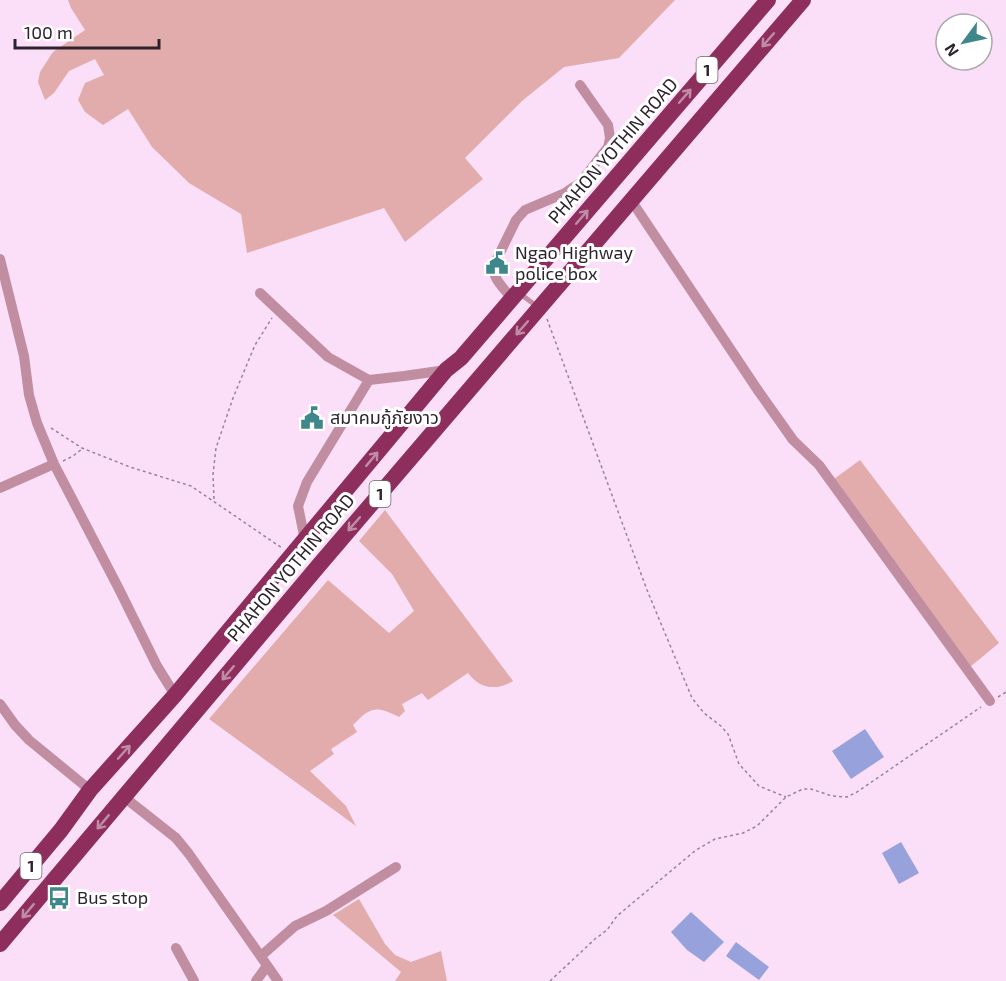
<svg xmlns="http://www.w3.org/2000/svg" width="1006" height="981" font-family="'Exo 2','Noto Sans Thai',sans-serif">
	<rect width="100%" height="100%" fill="#fbdff8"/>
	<!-- green -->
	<path fill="#e1acab" d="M68,0H675L619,58L564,67L522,101L465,158L483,179L405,242L384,208L247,253L241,214L189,183L152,147L128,109L103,125L85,112L78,100L85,83L104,75L95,59L69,71L54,93L45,100L38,82L40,72L53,52L85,30L71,8Z
		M860,460L999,643L970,667L834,479Z
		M385,510L513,681C496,691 480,689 468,673L428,700L422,693L402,704L405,711L399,717C376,705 370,707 353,725L357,732L331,749L334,754L310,771L346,806L356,826L209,719L328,580L389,633L414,611L392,574L359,541Z
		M359,899L385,944L395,955L411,962L441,951L447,981H395L401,972L333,915Z"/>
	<!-- water -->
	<path fill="#97a1db" d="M865,729L884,757L851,779L832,751Z
		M901,842L919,873L899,884L882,853Z
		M691,912L724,942L704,962L687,950L671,932Z
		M736,942L769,967L759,980L726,956Z"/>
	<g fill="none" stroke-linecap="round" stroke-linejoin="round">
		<!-- path -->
		<path stroke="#978495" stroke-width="1.5" stroke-dasharray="3 3" stroke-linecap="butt" d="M547,319L647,590L692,698L704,713L721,726L728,734L739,764L759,786L786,797
			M51,428L82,448L130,467L191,486L282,548
			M63,461L73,456L82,449
			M214,499L213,474L216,448L233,398L255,345L272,318
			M998,697L1006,692
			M550,981L595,939L607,930L617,916L696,850L715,839L743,833L757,826L786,797L803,789H811L832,796L847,797L857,792L981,707"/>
		<!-- service -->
		<path stroke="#c18ea1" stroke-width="5" d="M519,293L538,307"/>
		<!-- minor -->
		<path stroke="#c18ea1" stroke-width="10" d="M631,200L757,389L793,440L819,465L990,701
			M0,259L24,356L29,395L37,423L54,464L119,589L157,666L175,695
			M260,293L328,357L369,380
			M512,299C505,289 491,278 494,265L516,220L525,210L565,193L580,183L608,147L610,138L608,125L580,85
			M0,488L54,464
			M305,540L298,506L307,482L369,380L404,376L446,370
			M0,704L15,725L29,740L90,790
			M124,797L176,838L189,854L278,981
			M176,948L194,981
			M261,956L295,926L326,911L396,867
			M256,981L267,966"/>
		<!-- trunk -->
		<path stroke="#8d2e5c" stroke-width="16" d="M0,903L61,830L90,790L175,695L446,370L461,358L768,0
			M0,944L320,564L803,0"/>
	</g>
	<!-- one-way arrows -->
	<defs><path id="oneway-shaft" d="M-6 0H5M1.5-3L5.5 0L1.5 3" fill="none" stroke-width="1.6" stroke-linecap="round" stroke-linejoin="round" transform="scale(1.5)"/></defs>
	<g stroke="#c08ca5">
		<use href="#oneway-shaft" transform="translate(768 40) rotate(131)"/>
		<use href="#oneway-shaft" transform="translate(685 96) rotate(-49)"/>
		<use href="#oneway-shaft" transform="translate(582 217) rotate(-49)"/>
		<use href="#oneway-shaft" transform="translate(522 328) rotate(131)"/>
		<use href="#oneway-shaft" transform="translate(372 459) rotate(-50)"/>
		<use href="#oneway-shaft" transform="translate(354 524) rotate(131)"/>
		<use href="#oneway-shaft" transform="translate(228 673) rotate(130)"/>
		<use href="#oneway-shaft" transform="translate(124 752) rotate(-48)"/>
		<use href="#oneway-shaft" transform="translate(103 822) rotate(130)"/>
		<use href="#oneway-shaft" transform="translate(28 911) rotate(130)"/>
	</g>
	<!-- icons -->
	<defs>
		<g id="civic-bare" transform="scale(1.8)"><path d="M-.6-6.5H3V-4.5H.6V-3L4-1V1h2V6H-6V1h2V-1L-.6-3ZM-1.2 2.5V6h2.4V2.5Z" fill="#3f878b" stroke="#fff" stroke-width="2.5" paint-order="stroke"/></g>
		<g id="bus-bare" transform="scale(1.8)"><path d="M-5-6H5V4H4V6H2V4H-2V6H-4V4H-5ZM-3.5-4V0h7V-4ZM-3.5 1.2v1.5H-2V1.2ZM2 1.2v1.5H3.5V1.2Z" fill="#3f878b" stroke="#fff" stroke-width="2.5" paint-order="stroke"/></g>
	</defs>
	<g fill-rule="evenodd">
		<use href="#civic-bare" x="497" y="263"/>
		<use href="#civic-bare" x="312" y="418"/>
		<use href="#bus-bare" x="59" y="898"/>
	</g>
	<g text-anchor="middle" stroke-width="6" stroke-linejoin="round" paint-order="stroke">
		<!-- shield labels -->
		<g fill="#fff" stroke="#6c656b" stroke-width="1.5">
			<rect x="696.5" y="57" width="21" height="26" rx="4.5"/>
			<rect x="369.5" y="481" width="21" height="26" rx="4.5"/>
			<rect x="20.5" y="853" width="21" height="26" rx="4.5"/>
		</g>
		<g font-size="16" font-weight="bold" fill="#2d232c">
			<text x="707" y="76">1</text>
			<text x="380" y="500">1</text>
			<text x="31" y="872">1</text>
		</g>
		<!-- street labels -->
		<g font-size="18" fill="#2d232c" stroke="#fff">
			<text transform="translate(613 151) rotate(-49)" y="6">PHAHON YOTHIN ROAD</text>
			<text transform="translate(291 568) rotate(-50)" y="6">PHAHON YOTHIN ROAD</text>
		</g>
		<!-- poi labels -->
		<g font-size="18" fill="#2d232c" stroke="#fff" text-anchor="start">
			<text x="515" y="259">Ngao Highway<tspan x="515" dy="21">police box</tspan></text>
			<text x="330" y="424">สมาคมกู้ภัยงาว</text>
			<text x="77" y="904">Bus stop</text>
		</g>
	</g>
	<!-- north arrow -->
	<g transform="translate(964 42) rotate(237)"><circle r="28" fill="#ffffff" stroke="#aba7ab" stroke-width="1.5"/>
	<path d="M0-4.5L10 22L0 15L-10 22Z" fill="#3f878b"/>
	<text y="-9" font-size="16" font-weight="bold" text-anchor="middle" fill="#2d232c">N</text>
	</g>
	<!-- scale -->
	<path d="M15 39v9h144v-9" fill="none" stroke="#2d232c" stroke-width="3"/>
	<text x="24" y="39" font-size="18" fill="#2d232c" stroke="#ffffff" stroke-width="4.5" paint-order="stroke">100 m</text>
</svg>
